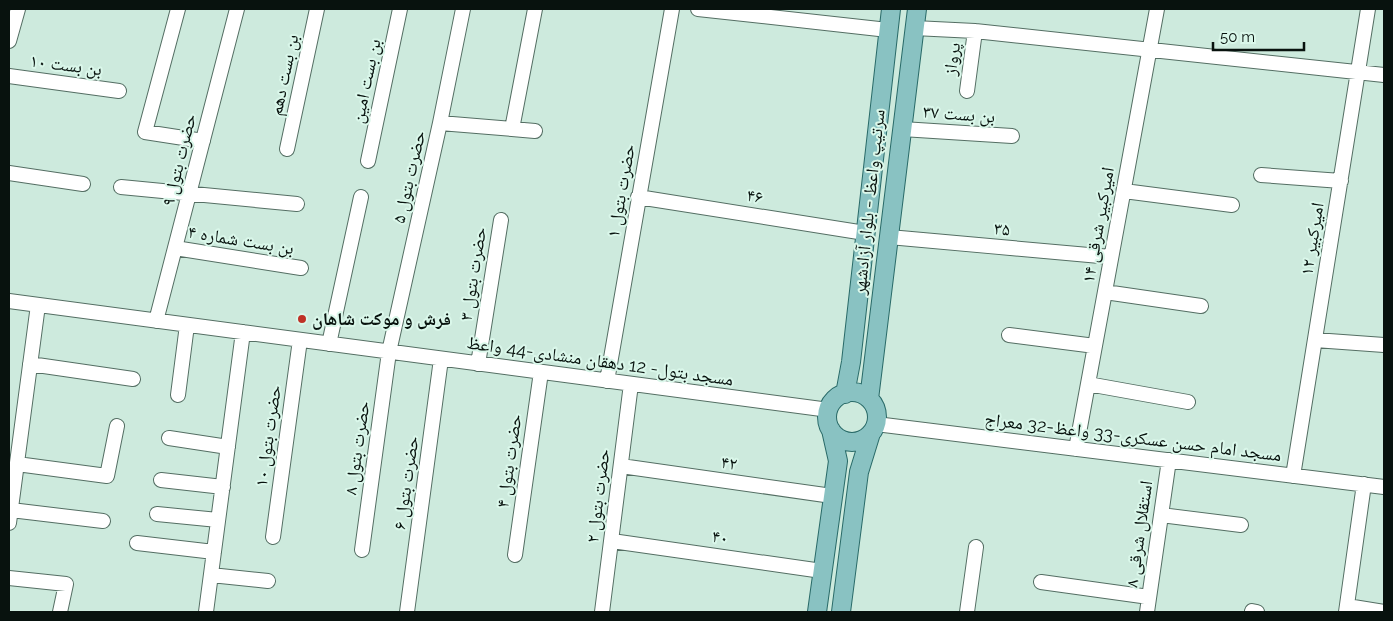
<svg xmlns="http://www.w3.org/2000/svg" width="1393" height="621" font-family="Raleway,'Noto Naskh Arabic',sans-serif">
	<rect width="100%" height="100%" fill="#cdeadd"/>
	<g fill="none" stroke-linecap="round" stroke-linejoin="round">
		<!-- minor casing -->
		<g stroke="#546e63" stroke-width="16">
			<path id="minor" d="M178,9L145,132L203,141
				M698,9L888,30
				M914,28L975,31L1384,75
				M9,41L18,9
				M9,76L119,91
				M967,91L975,31
				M440,123L512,129L535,9
				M512,129L535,131
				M902,129L1012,136
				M287,149L317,9
				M368,161L400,9
				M9,173L83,184
				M1261,175L1341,181
				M121,187L297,204
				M1124,191L1232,205
				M638,197L865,233
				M889,237L1111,257
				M175,248L301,268
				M1105,292L1201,306
				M9,301L829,410
				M156,321L237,9
				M1009,335L1095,346
				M1315,340L1384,345
				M329,344L361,197
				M30,364L133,379
				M478,364L501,220
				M607,381L672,9
				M1088,384L1188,402
				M178,395L187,325
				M876,424L1384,487
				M169,438L228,447
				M1076,449L1157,9
				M17,464L107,476L117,426
				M621,466L832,496
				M1293,476L1368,9
				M161,480L223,487
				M11,510L103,521
				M157,514L218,520
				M1161,515L1241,525
				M9,523L38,305
				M273,537L300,340
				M612,541L822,571
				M137,543L214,552
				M362,550L389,352L440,123L463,9
				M515,555L541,372
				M211,575L268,581
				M9,578L66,584L60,612
				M1041,582L1149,597
				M1347,606L1384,612
				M1252,611L1257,612
				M206,612L243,332
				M407,612L441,359
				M602,612L631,384
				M967,612L976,547
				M1147,612L1169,460
				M1346,612L1364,484"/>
		</g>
		<!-- major casing -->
		<g stroke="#296a68" stroke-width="20">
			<path id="major" d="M827 417a25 25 0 1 1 50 0a25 25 0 1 1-50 0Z
				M845,394L851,362L891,9
				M869,399L917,9
				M817,612L838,461L831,430
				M841,612L859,472L871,433"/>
		</g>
		<!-- minor -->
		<use href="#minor" stroke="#fff" stroke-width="14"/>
		<!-- major -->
		<use href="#major" stroke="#89c2c2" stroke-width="18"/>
	</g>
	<!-- markers -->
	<circle fill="#bf3126" stroke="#daf7ea" stroke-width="2" cx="302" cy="319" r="5"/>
	<g text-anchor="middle" stroke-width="4" stroke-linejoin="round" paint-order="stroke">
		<!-- street labels -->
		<g font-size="18" fill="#08120e" stroke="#daf7ea">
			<text transform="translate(952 59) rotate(-82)" y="6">پرواز</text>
			<text transform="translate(66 65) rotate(7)" y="6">بن بست ۱۰</text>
			<text transform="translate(284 75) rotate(-78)" y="6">بن بست دهم</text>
			<text transform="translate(366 81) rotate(-78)" y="6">بن بست امین</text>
			<text transform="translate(959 114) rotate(4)" y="6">بن بست ۳۷</text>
			<text transform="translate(179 160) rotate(-76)" y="6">حضرت بتول ۹</text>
			<text transform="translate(409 177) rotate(-77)" y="6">حضرت بتول ۵</text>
			<text transform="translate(621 191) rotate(-80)" y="6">حضرت بتول ۱</text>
			<text transform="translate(755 196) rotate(9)" y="6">۴۶</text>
			<text transform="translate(869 202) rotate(-84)" y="6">سرتیپ واعظ - بلوار آزادشهر</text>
			<text transform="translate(1098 225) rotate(-80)" y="6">۱۴ امیرکبیر شرقی</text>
			<text transform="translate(1002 229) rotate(5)" y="6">۳۵</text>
			<text transform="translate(1312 239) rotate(-81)" y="6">امیرکبیر ۱۲</text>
			<text transform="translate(241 240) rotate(9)" y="6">بن بست شماره ۴</text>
			<text transform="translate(473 274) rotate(-81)" y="6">حضرت بتول ۳</text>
			<text transform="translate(600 361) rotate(8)" y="6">مسجد بتول- 12 دهقان منشادی-44 واعظ</text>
			<text transform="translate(268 436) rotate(-82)" y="6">حضرت بتول ۱۰</text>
			<text transform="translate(1133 437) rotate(7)" y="6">مسجد امام حسن عسکری-33 واعظ-32 معراج</text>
			<text transform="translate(357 448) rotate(-82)" y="6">حضرت بتول ۸</text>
			<text transform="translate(509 461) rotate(-82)" y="6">حضرت بتول ۴</text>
			<text transform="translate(729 463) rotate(8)" y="6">۴۲</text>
			<text transform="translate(406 483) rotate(-82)" y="6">حضرت بتول ۶</text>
			<text transform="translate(598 496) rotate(-83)" y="6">حضرت بتول ۲</text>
			<text transform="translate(1139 534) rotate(-82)" y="6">استقلال شرقی ۸</text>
			<text transform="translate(720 537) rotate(8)" y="6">۴۰</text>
		</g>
		<!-- poi labels -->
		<g font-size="18" font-weight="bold" fill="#08120e" stroke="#daf7ea" text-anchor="start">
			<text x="312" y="325">فرش و موکت شاهان</text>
		</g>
	</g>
	<!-- border -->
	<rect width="1393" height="621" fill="none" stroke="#08120e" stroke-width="20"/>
	<!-- scale -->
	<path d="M1213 42v8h91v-8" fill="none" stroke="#08120e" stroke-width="2.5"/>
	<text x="1220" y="42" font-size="15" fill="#08120e" stroke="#daf7ea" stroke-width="4" paint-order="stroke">50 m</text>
</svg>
